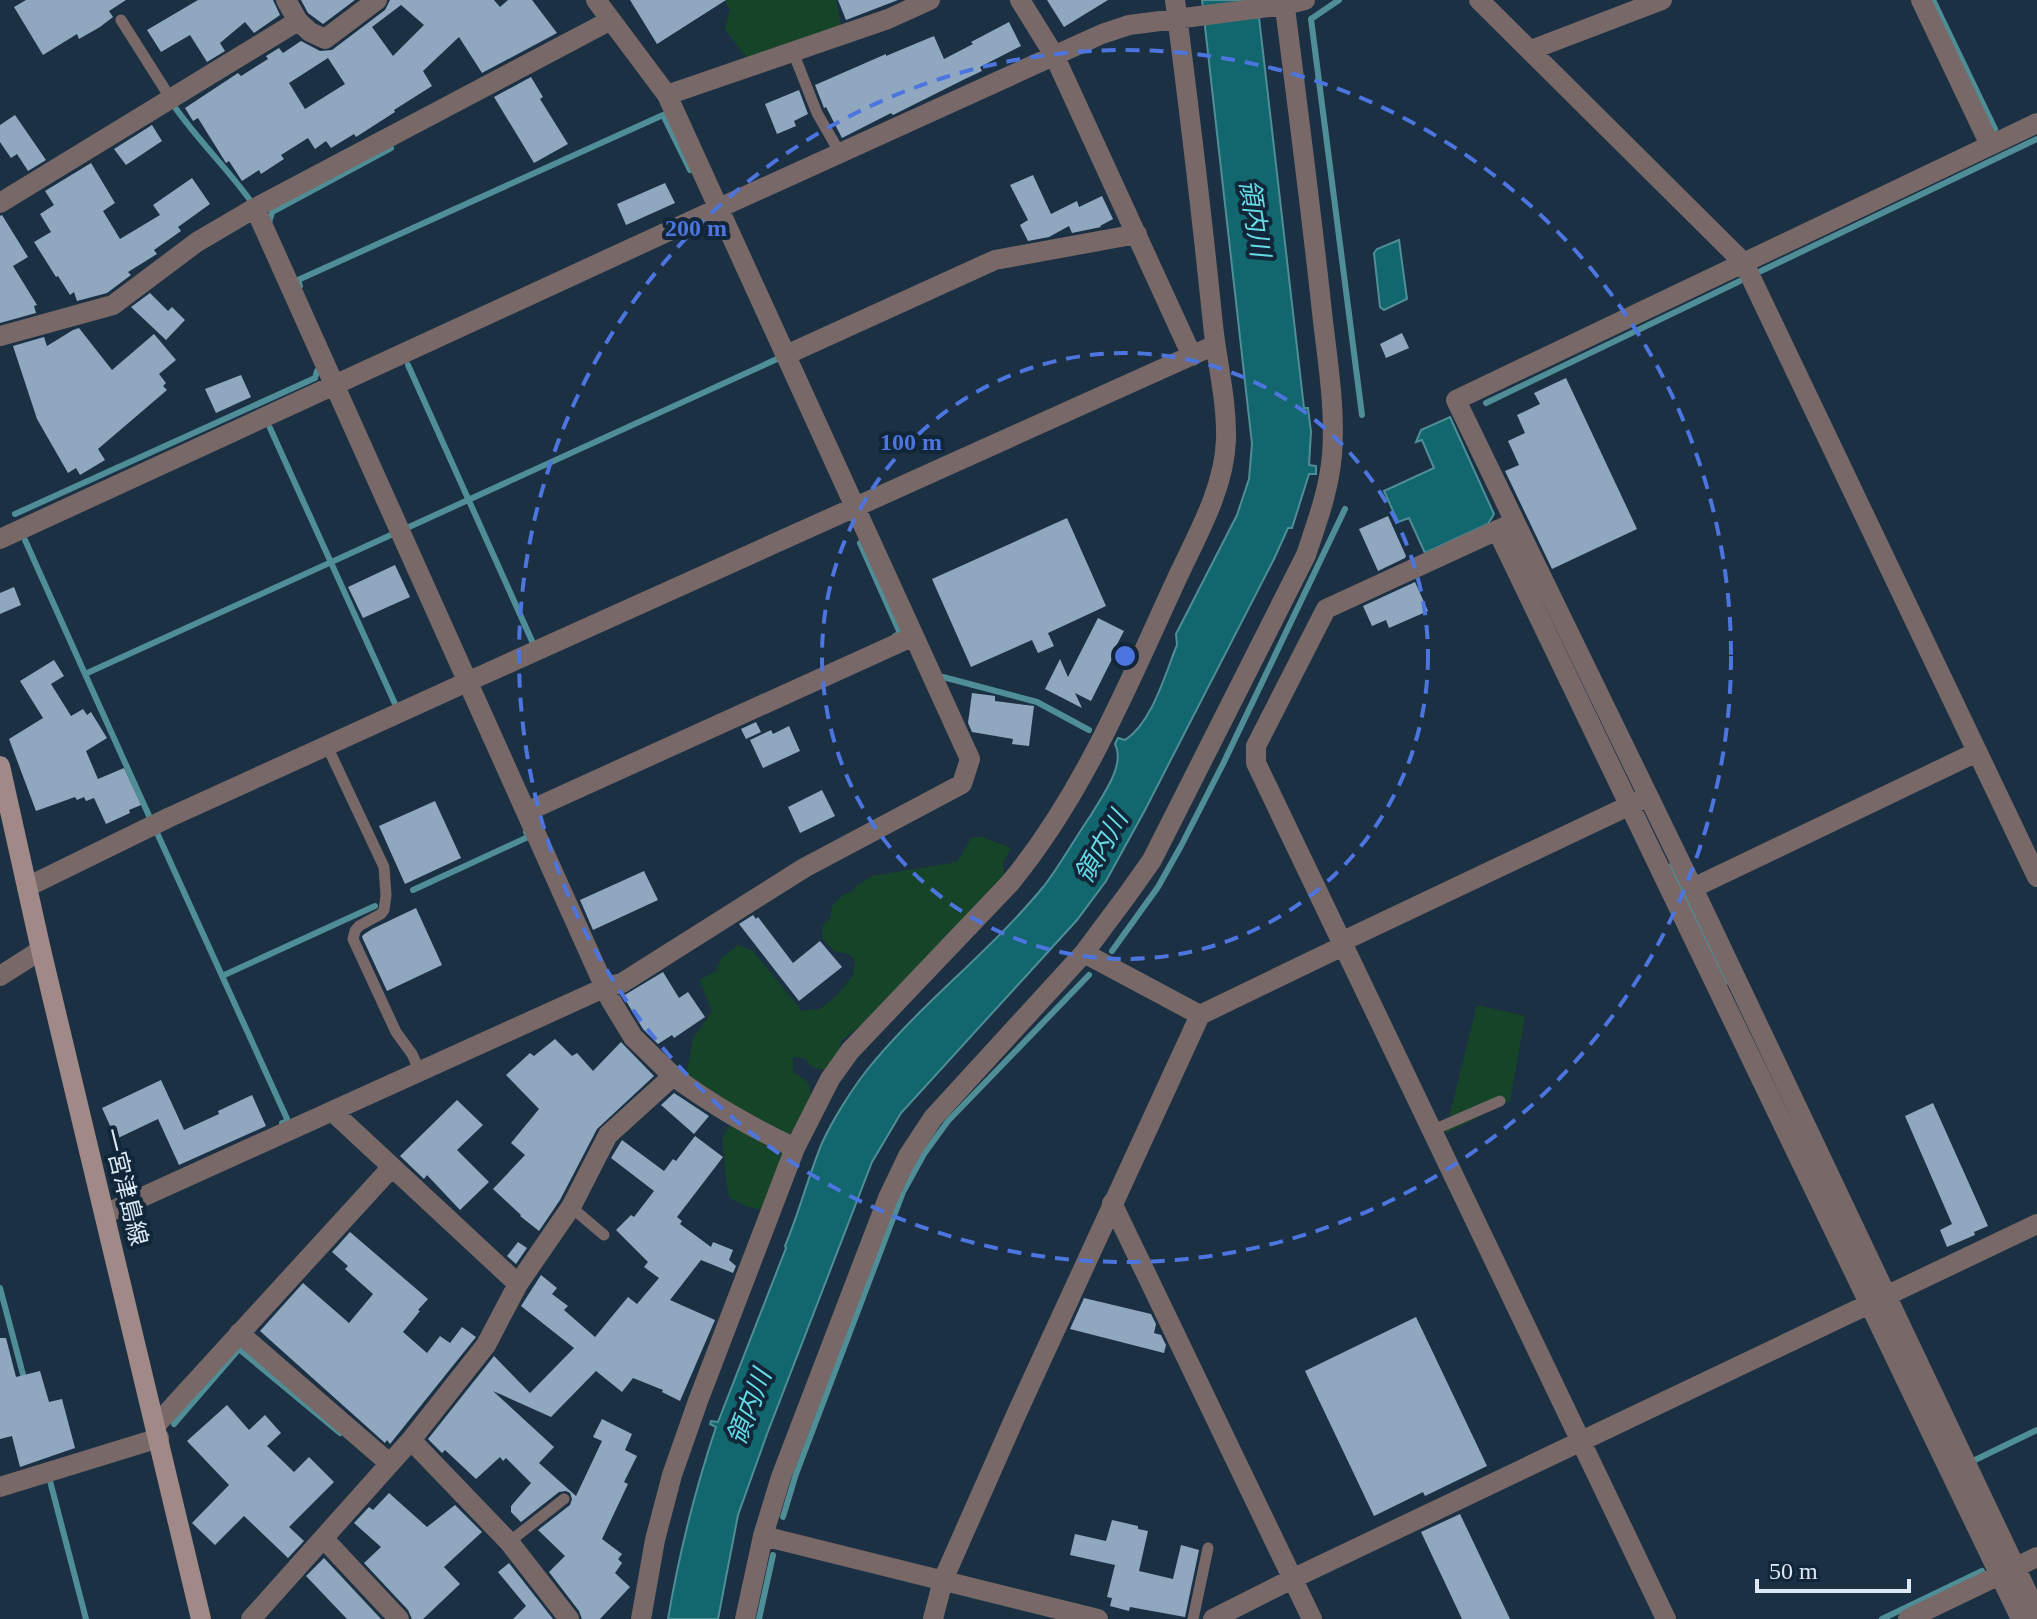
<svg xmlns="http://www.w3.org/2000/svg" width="2037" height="1619" font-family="'Times New Roman','Noto Sans JP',serif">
	<rect width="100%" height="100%" fill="#1b3043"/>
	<!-- green -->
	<path fill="#164428" d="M724,0H836L842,30L748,60L725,29L730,9Z
		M972,837H982L1011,848L1003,863L1004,875L870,1018L841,1041L839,1054L825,1069L814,1068L804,1058L793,1057V1072L808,1082L813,1102L789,1136L700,1089L687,1072L693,1038L712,1012L700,980L716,971L721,959L738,945L753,951L802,1011L820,1009L836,996L853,976L855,961L849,954L834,951L823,939L822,927L830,919L832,906L843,895L851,892L856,886L872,876L957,862Z
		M1477,1005L1525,1016L1510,1101L1445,1134Z
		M732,1123L788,1150L766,1211L746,1206L730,1198L727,1187L722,1138Z"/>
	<!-- water -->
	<path fill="#12676f" stroke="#4f8e97" stroke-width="2" d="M1202,0H1257L1304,408H1308L1311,432L1309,465L1316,466V474H1309L1292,528H1288L1274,559L1145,810L1106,881L1077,920L901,1113L872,1162L767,1434L738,1515L718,1619H668C679,1554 695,1490 716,1427L710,1424L711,1421L718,1422L786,1248L785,1246C799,1213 808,1177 822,1143C832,1121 852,1089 867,1070C920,1004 990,952 1044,886C1061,864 1075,838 1091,815C1102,796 1126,765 1115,744L1118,738L1125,740C1152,723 1165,674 1177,645L1176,634L1237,515L1249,479L1252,444Z
		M1399,240L1407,299L1384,310L1380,307L1374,253L1377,249Z
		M1450,417L1494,514L1488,524L1425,553L1409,518L1398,522L1384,491L1434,468L1422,440L1416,442L1421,430Z"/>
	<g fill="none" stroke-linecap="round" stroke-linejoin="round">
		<!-- stream -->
		<path stroke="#4f8e97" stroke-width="6" d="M1339,0L1311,19L1362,415
			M1933,0L1995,129
			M174,106C197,139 226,167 250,200
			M269,223L272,212L391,148
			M1761,271L2037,139
			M300,286L298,280L663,115L690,170
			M408,365L532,641
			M1486,403L1740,281
			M270,428L396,706
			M15,514L315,378L317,371
			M409,527L777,359
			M25,540L85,674
			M860,543L900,633L895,636
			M943,677L1037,702L1089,730
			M150,818L85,674L393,534
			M158,835L288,1121L282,1123
			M1671,866L1726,982
			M413,890L528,837L526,832
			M1112,951L1158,887L1181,846L1223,764L1345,509
			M222,976L375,906
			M0,1288L25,1382
			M174,1424L239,1349L340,1433
			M1975,1460L2037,1430
			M50,1481L86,1619
			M783,1517L796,1474L903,1192L924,1154L948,1121L1089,975
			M759,1619L773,1555
			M1882,1619L1982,1571"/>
	</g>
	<!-- building -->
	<path fill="#90a8bf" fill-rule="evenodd" d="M26,0H126L109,11L113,17L100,27L79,39L77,34L43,55L14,7Z
		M198,0H273L280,15L254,33L245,22L220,43L225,51L207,62L190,35L161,52L147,30Z
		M301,0H355L323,24L308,13Z
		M390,0H494L500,7L508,0H532L557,33L482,73L459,37L423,71L432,86L394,110L395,112L356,137L354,134L331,148L326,141L315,149L308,138L281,155L284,159L261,174L259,170L242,181L229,161L226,163L198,118L193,121L185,108L238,73L241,76L268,59L266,56L279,48L283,53L301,41L320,51L332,50L385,10ZM401,5L424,25L393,56L372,27ZM328,58L345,84L305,109L289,83Z
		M630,0H726L657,44Z
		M838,0H898L846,20Z
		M1047,0H1108L1064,27Z
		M1009,22L1021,46L980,67L982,71L967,78L893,115L891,113L842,138L826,107L824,108L815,85L886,54V56L934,36L944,59L973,44L971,42Z
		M531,77L543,97L540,99L568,144L534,163L494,97Z
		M799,90L808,114L794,121L796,126L777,134L765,104Z
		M15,115L46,160L28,171L17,154L11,158L0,142V125Z
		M152,125L162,141L126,165L114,149Z
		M91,163L115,203L103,211L120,239L160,215L153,205L192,178L210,204L178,227L181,231L154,250L157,254L128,272L131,275L107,293L77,301L74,292L70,295L58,276L56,277L34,242L51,232L40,214L54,205L45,191Z
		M1033,175L1051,214L1077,201L1079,207L1102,196L1113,219L1100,226L1101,227L1072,233L1069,226L1049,237L1028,241L1020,225L1028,220L1010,185Z
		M665,183L675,203L626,225L617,204Z
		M2,215L28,257L13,266L37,305L34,306L36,313L0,323V216Z
		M150,293L168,311L172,307L185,320L166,340L131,307Z
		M79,328L112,370L154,334L176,360L159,374L166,383L163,386L167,390L98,449L105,460L80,475L76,468L68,473L37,419L13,346L44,337L47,346L73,330Z
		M1402,333L1409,348L1386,358L1380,344Z
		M241,375L251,397L216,413L205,389Z
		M1566,378L1637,529L1552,569L1505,471L1519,465L1508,441L1525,433L1517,415L1540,404L1534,393Z
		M1388,516L1406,556L1405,558L1378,571L1359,529Z
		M1067,518L1106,606L1048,633L1054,646L1038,653L1032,640L971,667L932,579Z
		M395,565L410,597L363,618L348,587Z
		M1415,582L1428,611L1389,628L1386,620L1372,626L1363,606Z
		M14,587L21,605L0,614V593Z
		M1098,618L1124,631L1113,652L1115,653L1091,701L1075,693L1082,708L1045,689L1060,659L1068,677Z
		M54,660L64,676L51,684L71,716L83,709L87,715L91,712L107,738L86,751L98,779L124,768L141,805L129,810L130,813L106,824L94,798L86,801L84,797L77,800L75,797L36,811L9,739L43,718L20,681Z
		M972,693L995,696V701L1034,706L1029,746L1012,744L1013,739L972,732L968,723Z
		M756,722L761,732L746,739L741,729Z
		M789,726L800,751L763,768L750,740L771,730L773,734Z
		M822,790L835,816L800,833L788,807Z
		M435,801L461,858L405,884L379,826Z
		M644,871L658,900L593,930L580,900Z
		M416,908L442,965L387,991L362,937L363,935L372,929Z
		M753,915L756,919L758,917L793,963L820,941L842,967L799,1001L739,924Z
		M663,972L679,998L688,992L705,1017L674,1038L672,1035L658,1044L643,1029L623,996Z
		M555,1039L572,1056L577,1053L593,1071L621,1042L654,1076L597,1129L560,1200L539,1231L520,1216L521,1215L493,1189L525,1155L511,1143L539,1109L506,1075L530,1053L534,1056Z
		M161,1080L184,1130L219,1114L218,1111L252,1095L266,1126L179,1165L158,1119L116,1139L102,1108Z
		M674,1093L709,1116L694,1134L661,1105Z
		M457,1100L483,1125L457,1150L489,1182L460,1210L427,1175L424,1179L400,1156Z
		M1933,1103L1988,1226L1974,1232L1975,1235L1947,1247L1940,1230L1952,1224L1905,1116Z
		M695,1136L723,1157L677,1217L682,1221L680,1224L711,1247L713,1242L733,1250L729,1260L736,1266L733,1273L701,1260L670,1300L715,1320L680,1401L662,1392L663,1390L633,1378L622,1392L596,1371L551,1417L493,1391L554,1447L539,1463L576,1496L602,1441L593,1437L602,1419L632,1434L625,1450L637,1456L624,1482L628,1484L602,1539L622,1554L618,1559L622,1563L615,1573L630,1587L600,1619H582L579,1611L549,1572L565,1556L538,1530L570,1505L572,1499L570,1493L566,1491L559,1492L521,1522L511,1512V1506L531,1483L506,1458L503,1461L500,1457L476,1479L445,1450L442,1453L428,1439L494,1356L530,1393L574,1348L521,1306L541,1275L557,1288L552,1294L568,1306L564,1310L595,1337L628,1297L637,1304L659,1278L644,1267L648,1262L616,1230L631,1215L634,1217L654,1191L611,1158L622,1140L664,1171L673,1159L676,1161Z
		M350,1232L428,1299L418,1310L420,1311L403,1332L427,1353L440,1336L450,1343L462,1327L476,1337L390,1444L387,1440L385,1443L260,1331L303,1283L349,1323L373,1294L345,1269L348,1266L332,1252Z
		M518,1242L527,1248L516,1264L507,1256Z
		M1084,1298L1151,1314L1156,1324L1154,1333L1161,1335L1166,1345L1164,1353L1070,1329Z
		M1416,1317L1487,1466L1425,1496L1423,1492L1374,1516L1305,1371Z
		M0,1338H6L16,1377L40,1371L49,1402L62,1399L75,1448L20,1467L12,1436L0,1439Z
		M227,1405L249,1430L265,1415L281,1433L267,1446L294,1472L309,1457L334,1482L289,1527L304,1541L288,1558L244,1516L215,1545L192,1523L229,1485L187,1441Z
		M389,1493L427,1527L455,1505L482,1532L444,1567L460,1584L423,1619H412L408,1610L364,1563L381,1547L354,1523L369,1507L373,1510Z
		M1460,1514L1510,1619H1462L1421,1532Z
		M1112,1520L1138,1526V1529L1148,1531L1139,1571L1173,1579L1181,1545L1199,1550L1185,1617L1130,1607L1129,1611L1110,1606L1112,1598L1107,1597L1115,1565L1070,1555L1075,1534L1106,1541Z
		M324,1558L381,1619H347L306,1576Z
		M509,1563L553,1619H513L526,1606L498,1572Z"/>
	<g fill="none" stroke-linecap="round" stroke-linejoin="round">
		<!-- service -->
		<path stroke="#786867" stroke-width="11" d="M121,20L171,99
			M793,52L817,113L840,153
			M327,746L384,867L386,895L384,910L381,914L359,926L355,931L353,939L396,1032L412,1054L420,1072
			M1431,1131L1500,1101
			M571,1207L604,1235
			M509,1542L564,1499
			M1193,1619L1208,1548"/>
		<!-- minor -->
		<path stroke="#786867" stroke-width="20" d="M1020,0L1054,55L1192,356
			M1479,0L1744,263L2037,877
			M1921,0L1990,145
			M298,21L310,32L325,39L377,0
			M1531,50L1662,0
			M667,95L888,19L930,0
			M0,203L298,21L286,0
			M0,336L113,305L197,242L255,208L611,20
			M786,355L995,260L1137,234
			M1515,522L1693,888L2037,1613
			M1497,530L2021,1619
			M0,539L719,208L1102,34L1129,25L1285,5L1305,0
			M526,812L914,636
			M27,887L170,817L467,682L1215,345
			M1693,888L1977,752
			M1341,942L1641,800
			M1084,953L1200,1015
			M0,976L41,950
			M673,1076C714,1106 749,1126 795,1148
			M333,1112L518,1284
			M1112,1203L1312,1619
			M105,1214L606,987L622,983L804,868L962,784L970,759L667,95L596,0
			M239,1333L389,1463
			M156,1425L391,1168
			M411,1440L509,1542L569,1619
			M0,1487L159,1438
			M763,1536L1098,1619
			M324,1539L399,1619
			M251,1619L411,1440L486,1345L518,1284L571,1207L608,1135L673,1076L633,1037L610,999L255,208
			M641,1619L655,1540L672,1475L698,1401L795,1148L830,1079L850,1051L1010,883C1082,796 1126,689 1173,587C1194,540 1224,492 1226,440C1227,401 1217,363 1213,325C1202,216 1189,108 1175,0
			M745,1619L763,1536L781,1477L888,1198L908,1156L933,1118L1084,953L1128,894L1152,860L1306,555C1317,522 1329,490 1332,455C1336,405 1326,353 1321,303C1310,202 1297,101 1284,0
			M933,1619L943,1580L1016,1415L1200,1015L1343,946
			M1213,1619L1292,1579L2037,1224
			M1666,1619L1256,763V746L1326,609L1515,522L1456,400L2037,123
			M1908,1619L2037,1557"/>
		<!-- secondary -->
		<path stroke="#a18987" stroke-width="20" d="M0,766L41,950L201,1619"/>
	</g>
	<!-- distance rings -->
	<g fill="none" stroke="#4d75df" stroke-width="4" stroke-dasharray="14 10">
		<circle cx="1125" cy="656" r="303"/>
		<circle cx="1125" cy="656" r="606"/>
	</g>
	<g text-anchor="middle" stroke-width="8" stroke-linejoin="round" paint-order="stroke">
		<!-- street labels -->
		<g font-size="24" fill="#dce9f5" stroke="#112638">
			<text transform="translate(125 1187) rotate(76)" y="8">一宮津島線</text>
		</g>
		<!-- water labels -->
		<g font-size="26" font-style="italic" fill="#66dae5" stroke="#112638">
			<text transform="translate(1255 218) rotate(81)" y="9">領内川</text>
			<text transform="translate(1101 847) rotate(-60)" y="9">領内川</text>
			<text transform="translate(749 1407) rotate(-69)" y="9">領内川</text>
		</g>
	</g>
	<circle cx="1125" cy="656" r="12" fill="#4d75df" stroke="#112638" stroke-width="4"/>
	<g font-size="24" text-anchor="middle" font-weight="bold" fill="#4d75df" stroke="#112638" stroke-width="8" stroke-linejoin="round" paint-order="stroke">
		<text x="696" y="236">200 m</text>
		<text x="911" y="450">100 m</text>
	</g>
	<!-- scale -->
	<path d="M1757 1579v12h152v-12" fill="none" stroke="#dce9f5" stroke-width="4"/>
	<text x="1769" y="1579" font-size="24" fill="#dce9f5" stroke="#112638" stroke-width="6" paint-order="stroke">50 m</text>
</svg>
